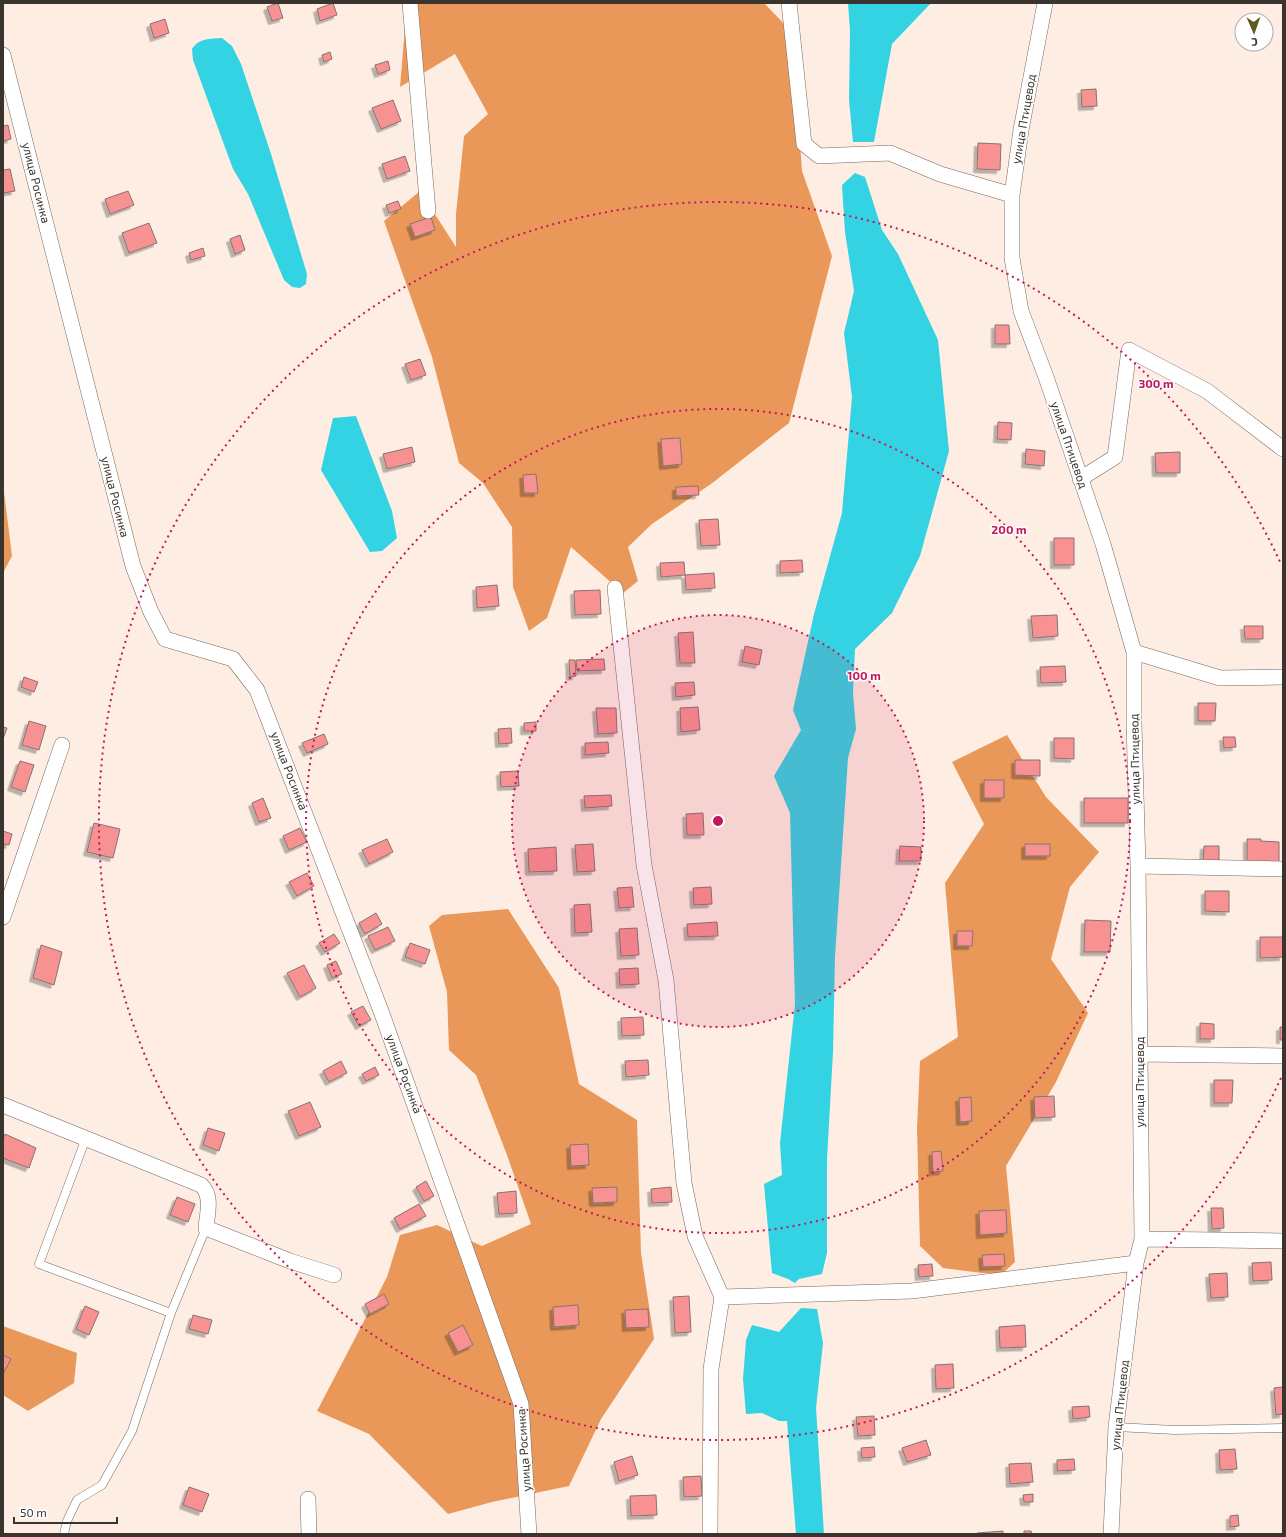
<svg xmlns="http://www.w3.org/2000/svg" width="1286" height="1537" font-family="'Exo 2',sans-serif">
	<defs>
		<filter id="shadow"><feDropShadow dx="-3.5" dy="3.5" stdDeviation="0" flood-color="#0004"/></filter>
	</defs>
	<rect width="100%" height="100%" fill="#fdede2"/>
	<!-- forest -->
	<path fill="#ea985a" d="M407,3H764L792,32L802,171L832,256L789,423L711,484L652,524L628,547L638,581L623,593L571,547L547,618L529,631L513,587L512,527L483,483L459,463L432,357L384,221L420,191L456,247V214L464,136L488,114L455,54L400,87Z
		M3,484L12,556L3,573Z
		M1007,735L1046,797L1099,852L1070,887L1051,959L1088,1013L1056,1082L1006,1166L1015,1262L1003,1273H982L943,1268L920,1246L917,1129L920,1061L958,1037L945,883L984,824L952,762Z
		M508,909L559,988L579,1084L637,1120L641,1253L654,1339L601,1419L569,1486L492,1502L448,1514L369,1434L317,1411L387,1277L400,1235L437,1225L482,1246L531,1224L507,1155L476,1075L449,1050L447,992L429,926L442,915Z
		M3,1326L77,1353L74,1383L28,1411L3,1395Z"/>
	<!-- water -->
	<path fill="#34d3e3" d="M848,3H931L892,44L874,142H853L849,100L850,31Z
		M222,38L232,46L241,64L271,154L307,274L306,284L300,288L292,287L284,280L248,194L233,169L193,60L192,49C199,38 210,39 222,38Z
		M855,173L865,177L882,230L898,254L938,340L949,451L920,556L892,613L855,649L853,693L856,729L848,758L835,957L833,1052L827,1159V1253L822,1274L799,1279L795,1283L788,1279L772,1273L764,1184L782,1175L780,1143L795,1004L790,813L774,776L801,730L793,710L814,614L842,513L852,397L844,333L854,291L845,232L842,185Z
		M356,416L392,511L397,538L382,551L370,552L321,470L333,418Z
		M801,1308L817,1309L823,1343L816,1408L824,1534H796L787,1421H779L762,1413L746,1414L743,1379L746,1340L752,1325L779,1332Z"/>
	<!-- building -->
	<path fill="#f89191" stroke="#857373" filter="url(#shadow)" d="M278,3L283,18L272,21L267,7Z
		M333,3L337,15L320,21L317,9Z
		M165,19L169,33L154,38L150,24Z
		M330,52L332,59L324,62L322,55Z
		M388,61L390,70L378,74L375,65Z
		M1096,89L1097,106L1082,107L1081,90Z
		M393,100L401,121L381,129L372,108Z
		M8,125L11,139L3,141V126Z
		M978,143L1001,144L1000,170L977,169Z
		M405,156L410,171L387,179L382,164Z
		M10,169L15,191L3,193V170Z
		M128,191L134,205L110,214L105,199Z
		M398,201L401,209L389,213L386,205Z
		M431,217L435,230L415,237L410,224Z
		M149,223L157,243L129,253L122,233Z
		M240,235L245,250L235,254L230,239Z
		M203,248L205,256L191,260L189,253Z
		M995,325H1009L1010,344H995Z
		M420,359L426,375L411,380L405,364Z
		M998,422L1012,423L1011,440L997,439Z
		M680,438L682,464L663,466L661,439Z
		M412,447L415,462L387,469L383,454Z
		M1026,449L1045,451L1044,466L1025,464Z
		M1180,452V473H1156L1155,453Z
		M536,474L538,493H524L523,475Z
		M698,486L699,495L676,496V487Z
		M718,519L720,545L701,546L699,520Z
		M1054,538H1074V565H1054Z
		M802,560L803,572L780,573V561Z
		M684,562L685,575L661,577L660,563Z
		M714,573L715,588L686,590L685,575Z
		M497,585L499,606L477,608L476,587Z
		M600,590L601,614L575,615L574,591Z
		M1057,615L1058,636L1033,638L1031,616Z
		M1244,626H1263V639H1245Z
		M693,632L695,663H680L678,633Z
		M745,646L762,650L759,665L742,662Z
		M604,659L605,670L577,671L576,660Z
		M569,660H575L576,676L570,677Z
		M1065,666L1066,682L1041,683L1040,667Z
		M24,677L38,682L34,692L21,687Z
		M694,682L695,695L676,697L675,683Z
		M1198,703H1216L1215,721H1198Z
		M698,707L700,730L681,732L680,708Z
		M596,708H616L617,733L598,734Z
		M29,721L46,726L39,750L22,745Z
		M536,722V731H524V723Z
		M3,727L7,728L3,739Z
		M511,728L512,743L499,744L498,729Z
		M324,734L328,744L307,753L302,743Z
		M1223,737H1235L1236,747L1224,748Z
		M1054,738H1074V759L1054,758Z
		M608,742L609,753L585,755V743Z
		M1015,760H1040V776L1015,775Z
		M20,761L34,765L25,792L11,787Z
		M518,771L519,786L501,787L500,772Z
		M984,780H1004V798H984Z
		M611,795L612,806L585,808L584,796Z
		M263,798L271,818L259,822L252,803Z
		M1084,798H1128V823H1084Z
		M703,813L704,835H687L686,814Z
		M94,823L120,829L113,858L87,852Z
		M300,828L307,842L289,850L283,836Z
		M3,831L12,834L9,845L3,844Z
		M387,839L393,852L369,864L362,850Z
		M1247,839H1261V841L1279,842V862H1247Z
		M593,844L595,871L577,872L575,845Z
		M1025,844H1050V856H1025Z
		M900,846L921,847V861H899Z
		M1204,846H1219V863H1203Z
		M556,847L557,871L529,872L528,849Z
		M307,873L314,886L297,896L289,882Z
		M632,887L634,907L619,908L617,888Z
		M711,887L712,904L694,905L693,888Z
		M1205,891H1229V912L1205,911Z
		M590,904L592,932L575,933L574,905Z
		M376,913L382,924L365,934L359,923Z
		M1085,920L1111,921L1110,952H1084Z
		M717,922L718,936L688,937L687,924Z
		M388,927L395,941L375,950L368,936Z
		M637,928L639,955L621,956L619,929Z
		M957,931H973L972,946H957Z
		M334,934L340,943L325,952L319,943Z
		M1260,937H1283V957L1260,958Z
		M410,943L430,950L425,964L405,957Z
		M41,945L62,952L54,985L33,978Z
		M336,961L342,974L332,978L327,965Z
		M304,965L316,988L300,997L287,973Z
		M638,968L639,984L620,985L619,969Z
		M363,1006L371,1020L359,1026L351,1012Z
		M643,1017L644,1035L622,1036L621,1018Z
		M1200,1023L1214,1024V1039H1200Z
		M1280,1027H1283V1040H1280Z
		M648,1060L649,1075L626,1077L625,1061Z
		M341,1061L347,1073L329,1082L323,1071Z
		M375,1067L379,1075L366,1081L362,1074Z
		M1214,1080H1233L1232,1103H1214Z
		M1054,1096L1055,1117L1035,1118L1034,1097Z
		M971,1097L972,1121L960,1122L959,1098Z
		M310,1102L321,1127L299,1136L288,1111Z
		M208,1128L225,1133L219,1151L203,1145Z
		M5,1134L36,1148L29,1168L3,1158V1139Z
		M588,1144L589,1165L571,1166L570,1145Z
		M941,1151L943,1171L933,1172L932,1152Z
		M426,1181L434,1196L424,1201L416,1187Z
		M617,1187V1202L593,1203L592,1188Z
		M671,1187L672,1202L652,1203L651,1189Z
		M516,1191L517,1213L499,1214L497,1193Z
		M177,1197L195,1204L188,1222L170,1215Z
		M419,1204L426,1216L400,1229L394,1218Z
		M1211,1208H1223L1224,1228L1212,1229Z
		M1006,1210L1007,1233L980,1235L979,1211Z
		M1004,1254L1005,1266L983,1267L982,1255Z
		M1271,1262L1272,1280L1253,1281L1252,1263Z
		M932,1264L933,1276L919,1277L918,1265Z
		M1227,1273L1228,1297L1211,1298L1209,1274Z
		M384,1294L389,1304L370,1314L365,1304Z
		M689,1296L691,1332L675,1333L673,1297Z
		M578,1305L579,1325L554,1327L553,1307Z
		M85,1306L99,1312L89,1335L76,1329Z
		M648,1309L649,1327L626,1328L625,1310Z
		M193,1315L212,1320L208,1334L189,1329Z
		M463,1325L473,1345L458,1352L448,1333Z
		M1025,1325L1026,1347L1000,1348L999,1327Z
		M3,1355L11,1359L3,1374Z
		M953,1364L954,1388L936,1389L935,1365Z
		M1283,1387V1414L1276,1415L1274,1388Z
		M1089,1406L1090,1417L1073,1419L1072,1407Z
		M874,1416L875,1435L858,1436L856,1417Z
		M926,1440L931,1455L907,1462L902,1448Z
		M874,1447L875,1457L862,1458L861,1448Z
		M1235,1449L1237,1469L1220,1470L1219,1450Z
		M632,1456L638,1475L619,1481L614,1462Z
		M1074,1459L1075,1470L1057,1471V1460Z
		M1031,1463L1033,1482L1010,1484L1009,1464Z
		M701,1476L702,1496L684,1497L683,1477Z
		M189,1487L209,1494L202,1512L183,1505Z
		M1033,1494V1502H1024L1023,1495Z
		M656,1495L657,1515L631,1516L630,1496Z
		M1238,1515L1239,1526L1230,1527V1516Z
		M1003,1531V1534H977V1533Z
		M1024,1531H1031L1032,1534H1024Z"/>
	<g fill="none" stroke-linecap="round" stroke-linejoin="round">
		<!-- service casing -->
		<g stroke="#76685f" stroke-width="9">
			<path id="service" d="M86,1138L39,1264L171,1313
				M1116,1427L1175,1430L1283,1428
				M64,1534L67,1521L77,1500L102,1485L132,1431L171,1313L206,1228"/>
		</g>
		<!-- minor casing -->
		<g stroke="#76685f" stroke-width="16">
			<path id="minor" d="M410,3L428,211
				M789,3L804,144L819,156L890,153L940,174L1012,195
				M1045,3L1021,130L1012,195V258L1021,311L1046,377L1103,544L1134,652V724L1138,866L1140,1054L1142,1239L1136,1263L1116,1427L1111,1534
				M3,55L133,566L151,612L165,639L233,659L257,690L381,1011L521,1404L529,1534
				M1080,479L1115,457L1129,350L1207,391L1283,449
				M615,588L644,865L666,980L684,1183L695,1236L722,1297L711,1369L710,1534
				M1134,652L1220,678L1283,677
				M1138,866L1283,869
				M3,917L62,745
				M1140,1054L1283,1056
				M3,1105L201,1185C213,1196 207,1214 206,1228L290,1261L334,1275
				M1142,1239L1283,1241
				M722,1297L912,1291L1136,1263
				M308,1499L309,1534"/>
		</g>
		<!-- service -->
		<use href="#service" stroke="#fff" stroke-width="8"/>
		<!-- minor -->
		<use href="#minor" stroke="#fff" stroke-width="15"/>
	</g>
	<!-- distance rings -->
	<circle cx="718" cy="821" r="206" fill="#c2185b" fill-opacity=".12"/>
	<g fill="none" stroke="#c2185b" stroke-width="2" stroke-dasharray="2 4">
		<circle cx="718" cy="821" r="206"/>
		<circle cx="718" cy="821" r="412"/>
		<path d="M1281 1078A619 619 0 1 1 1281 564"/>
	</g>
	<g text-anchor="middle" stroke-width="3" stroke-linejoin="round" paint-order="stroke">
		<!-- street labels -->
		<g font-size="12" fill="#3a342f" stroke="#fff">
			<text transform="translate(1024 119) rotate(-80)" y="4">улица Птицевод</text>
			<text transform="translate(36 183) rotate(76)" y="4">улица Росинка</text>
			<text transform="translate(1069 445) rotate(71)" y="4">улица Птицевод</text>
			<text transform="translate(115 497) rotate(76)" y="4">улица Росинка</text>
			<text transform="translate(1135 759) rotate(-91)" y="4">улица Птицевод</text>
			<text transform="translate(289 771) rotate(69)" y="4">улица Росинка</text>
			<text transform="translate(404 1074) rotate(70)" y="4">улица Росинка</text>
			<text transform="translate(1140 1082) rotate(-90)" y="4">улица Птицевод</text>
			<text transform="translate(1120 1405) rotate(-84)" y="4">улица Птицевод</text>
			<text transform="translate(524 1450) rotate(-94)" y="4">улица Росинка</text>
		</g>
	</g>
	<circle cx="718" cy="821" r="6" fill="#c2185b" stroke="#fff" stroke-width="2"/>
	<g font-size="12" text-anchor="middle" font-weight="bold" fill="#c2185b" stroke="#fff" stroke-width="3" stroke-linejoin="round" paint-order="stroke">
		<text x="1156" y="388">300 m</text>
		<text x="1009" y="534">200 m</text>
		<text x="864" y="680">100 m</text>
	</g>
	<!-- border -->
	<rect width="1286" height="1537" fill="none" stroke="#3a342f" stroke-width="8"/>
	<!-- north arrow -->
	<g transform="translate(1254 32) rotate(178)"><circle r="19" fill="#ffffff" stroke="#b0aeac"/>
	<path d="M0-3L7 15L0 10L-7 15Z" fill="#615925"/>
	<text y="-6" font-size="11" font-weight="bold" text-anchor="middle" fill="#3a342f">С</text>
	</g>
	<!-- scale -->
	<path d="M14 1517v6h103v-6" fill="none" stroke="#3a342f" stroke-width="2"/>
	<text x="20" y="1517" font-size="12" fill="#3a342f" stroke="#ffffff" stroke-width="3" paint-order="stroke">50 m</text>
</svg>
